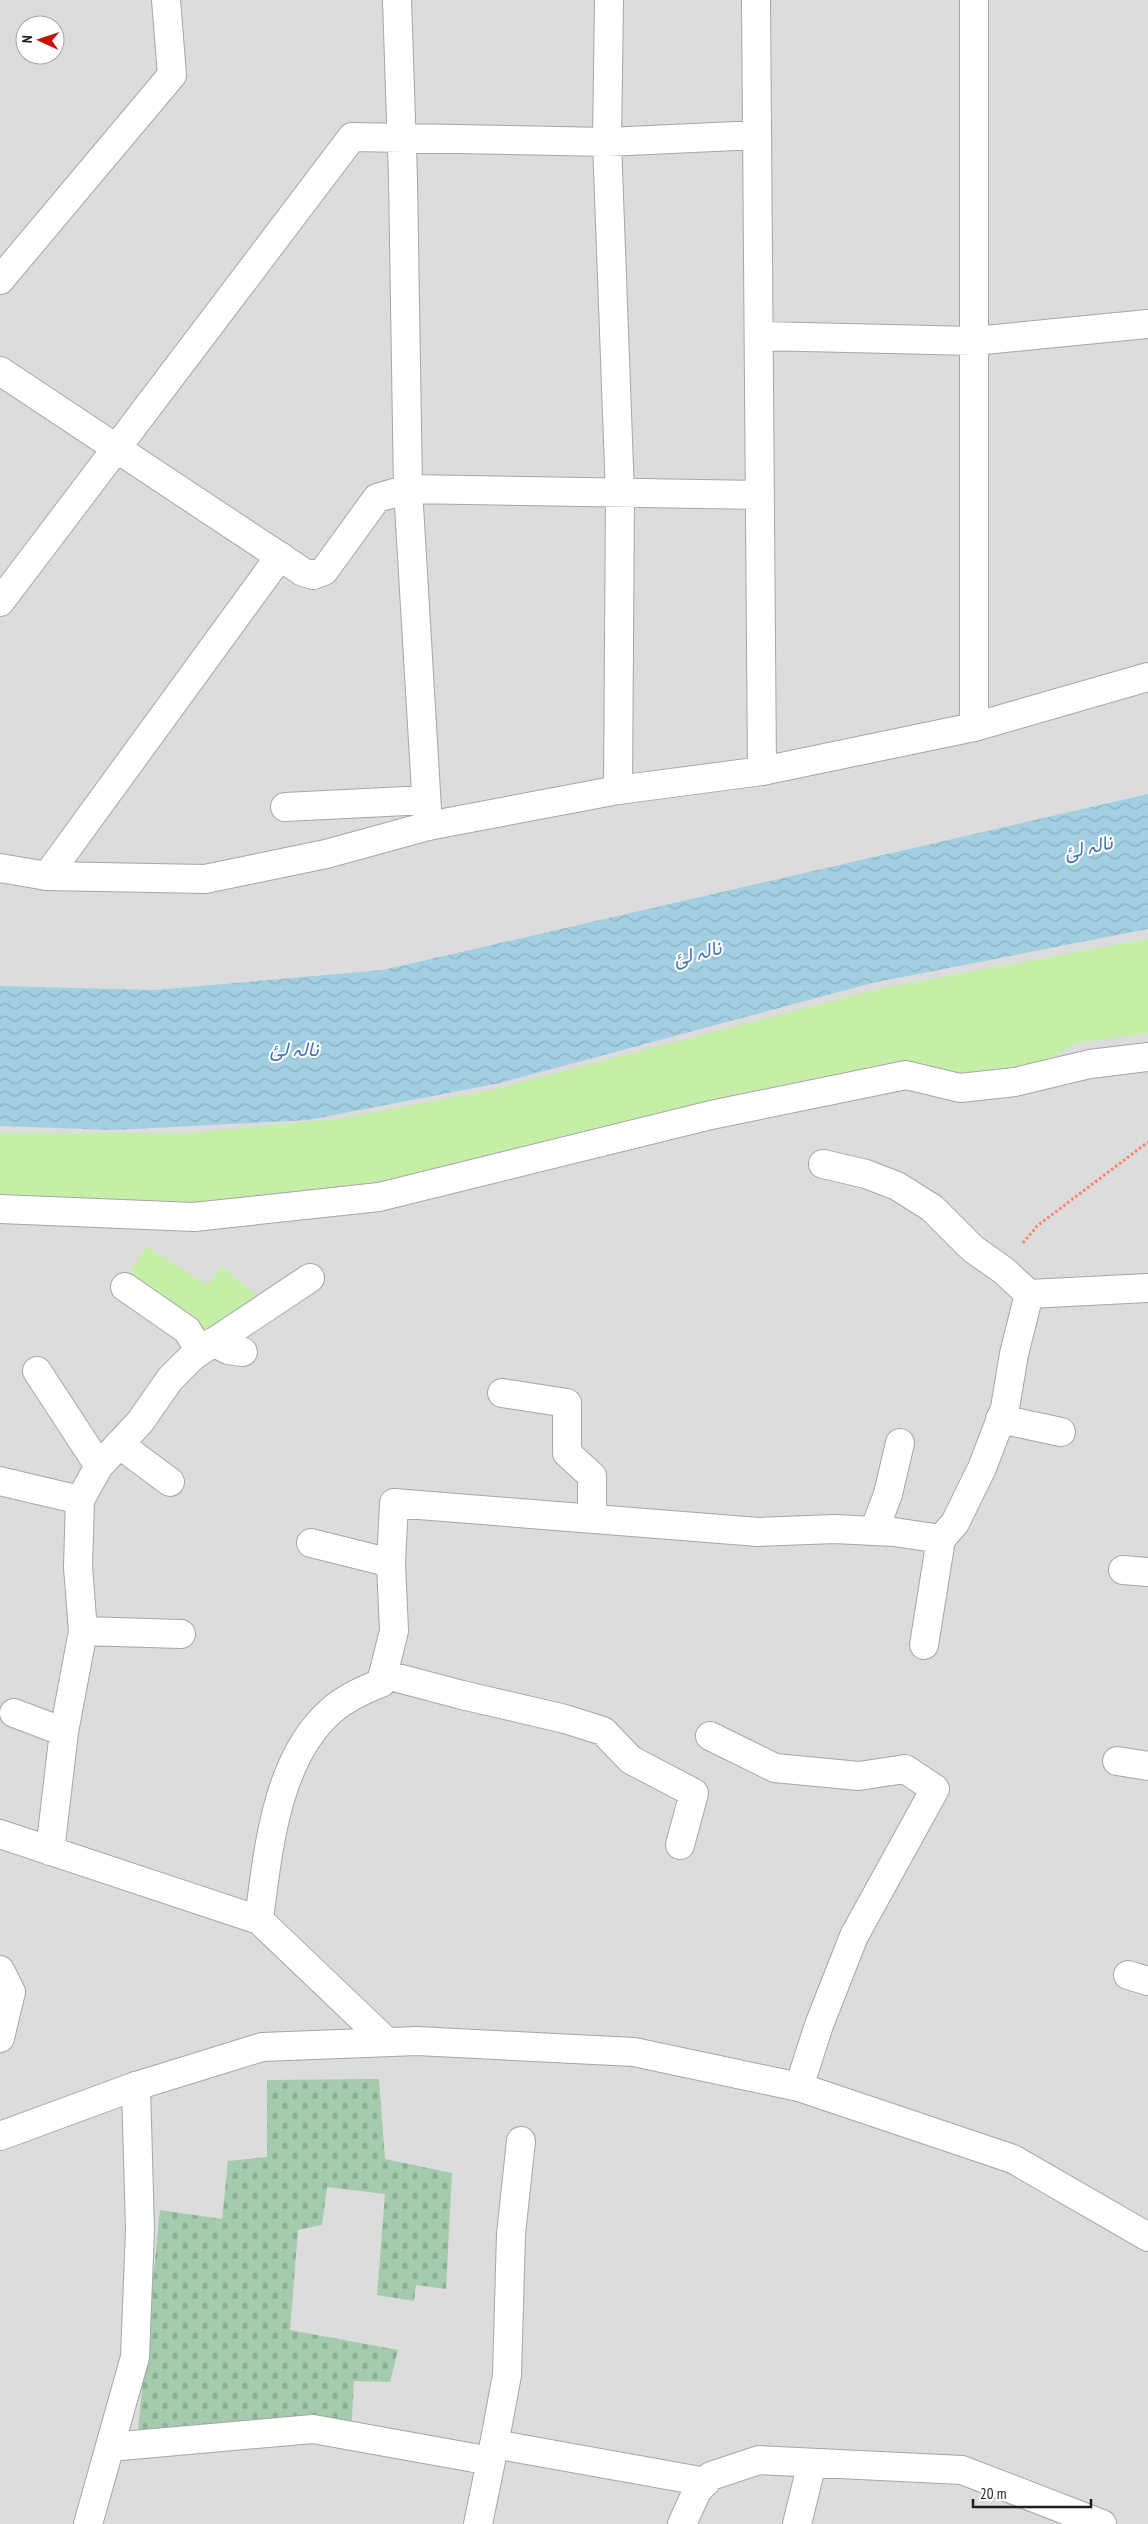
<svg xmlns="http://www.w3.org/2000/svg" width="1148" height="2524" font-family="'PT Sans Narrow',Vazirmatn,sans-serif">
	<defs>
		<pattern id="cemetery-stones" width="16" height="16" patternUnits="userSpaceOnUse" patternTransform="scale(1.25)"><rect width="16" height="16" fill="#a4cbad"/><path d="M2 7V4a2 2 0 0 1 4 0v3zM10 15v-3a2 2 0 0 1 4 0v3z" fill="#8dae94"/></pattern>
		<pattern id="water-waves" width="16" height="10" patternUnits="userSpaceOnUse" patternTransform="scale(1.25)"><rect width="16" height="10" fill="#a2cfe1"/><path d="M0 5q4-4 8 0t8 0" fill="none" stroke="#8bb1c1"/></pattern>
	</defs>
	<rect width="100%" height="100%" fill="#f0ede5"/>
	<!-- residential -->
	<path fill="#dddcdc" fill-rule="evenodd" d="M0,0H1148V2524H0ZM25,25H55V55H25Z"/>
	<!-- grass -->
	<path fill="#c5eea7" d="M1148,939V1033L1077,1043L1043,1062L962,1078L919,1062L826,1077L463,1165L348,1187L207,1205L0,1204V1133H192L344,1118L492,1090L882,988Z
		M146,1246L207,1285L222,1266L262,1300L208,1342L125,1282Z"/>
	<!-- cemetery -->
	<path fill="url(#cemetery-stones)" d="M379,2079L385,2159L452,2173L446,2289L416,2285L414,2301L377,2295L385,2194L327,2187L322,2225L298,2230L290,2330L398,2350L390,2382L354,2381L351,2436L138,2430L160,2210L222,2219L228,2161L267,2157V2080Z"/>
	<!-- water -->
	<path fill="url(#water-waves)" d="M1148,794V929L872,983L500,1083L308,1120L114,1130L0,1126V986L155,990L383,970Z"/>
	<g fill="none" stroke-linecap="round" stroke-linejoin="round">
		<!-- minor casing -->
		<g stroke="#a6a6a6" stroke-width="30">
			<path id="minor" d="M397,0L403,179L408,489L428,826
				M609,0L607,142L620,494L618,790
				M756,0L762,771
				M0,280L172,75L166,0
				M759,336L974,341L1148,324
				M0,371L303,572L313,575L324,571L377,498L408,489L760,495
				M0,602L352,137L607,142L757,135
				M974,727V0
				M285,807L426,800
				M47,876L280,556
				M823,1164L866,1174L897,1186L932,1208L973,1249L1003,1270L1029,1294L1148,1288
				M125,1287L187,1330L200,1351
				M213,1342L228,1350L243,1352
				M37,1371L99,1466
				M502,1393L567,1403V1453L592,1476V1519
				M1000,1419L1061,1432
				M119,1444L170,1482
				M0,1481L80,1500
				M874,1531L888,1494L900,1443
				M311,1543L391,1563
				M1123,1570L1148,1572
				M83,1631L181,1634
				M924,1645L941,1539
				M383,1674L462,1695L565,1719L603,1731L631,1760L694,1793L680,1845
				M14,1713L64,1732
				M710,1736L775,1768L859,1776L905,1769L935,1789L854,1936L819,2025L799,2087
				M1117,1761L1148,1766
				M0,1834L259,1920L387,2042
				M50,1851L64,1732L83,1631L78,1567L80,1500L99,1466L140,1422L170,1379L193,1356L310,1278
				M259,1920C268,1851 276,1759 331,1711C345,1698 363,1690 381,1683L394,1631L391,1563L394,1503L758,1532L835,1529L894,1532L941,1539L955,1523L982,1468L1005,1408L1014,1354L1029,1294
				M0,1970L11,1992L0,2038
				M1128,1975L1148,1981
				M494,2444L706,2482
				M110,2447L313,2429L491,2461L478,2524
				M491,2461L507,2375L511,2234L521,2141
				M88,2524L135,2357L140,2230L136,2086
				M682,2524L697,2491L711,2476L759,2460L962,2470L1102,2524
				M797,2524L812,2463"/>
		</g>
		<!-- tertiary casing -->
		<g stroke="#a6a6a6" stroke-width="30">
			<path id="tertiary" d="M0,868L47,876L205,879L326,854L428,826L618,790L762,771L974,727L1148,677
				M0,1209L194,1217L379,1197L711,1115L906,1075L960,1088L1015,1082L1090,1064L1148,1057
				M0,2136L136,2086L262,2047L417,2041L634,2052L799,2087L1013,2159L1148,2237"/>
		</g>
		<!-- path -->
		<path stroke="#ff8167" stroke-width="3" stroke-dasharray="2.5 2.5" stroke-linecap="butt" d="M1023,1243L1037,1226L1148,1142"/>
		<!-- minor -->
		<use href="#minor" stroke="#fff" stroke-width="28"/>
		<!-- tertiary -->
		<use href="#tertiary" stroke="#fff" stroke-width="28"/>
	</g>
	<g text-anchor="middle" stroke-width="4" stroke-linejoin="round" paint-order="stroke">
		<!-- water labels -->
		<g font-size="20" font-style="italic" fill="#4576b6" stroke="#fff">
			<text transform="translate(1088 847) rotate(-13)" y="7">نالہ لئ</text>
			<text transform="translate(697 953) rotate(-15)" y="7">نالہ لئ</text>
			<text x="294" y="1056">نالہ لئ</text>
		</g>
	</g>
	<!-- north arrow -->
	<g transform="translate(40 40) rotate(273)"><circle r="24" fill="#ffffff" stroke="#a5a5a5"/>
	<path d="M0-4L9 19L0 12L-9 19Z" fill="#ce0e00"/>
	<text y="-8" font-size="14" font-weight="bold" text-anchor="middle" fill="#1f1f1f">N</text>
	</g>
	<!-- scale -->
	<path d="M973 2499v8h118v-8" fill="none" stroke="#1f1f1f" stroke-width="2.5"/>
	<text x="980" y="2499" font-size="15" fill="#1f1f1f" stroke="#ffffff" stroke-width="4" paint-order="stroke">20 m</text>
</svg>
